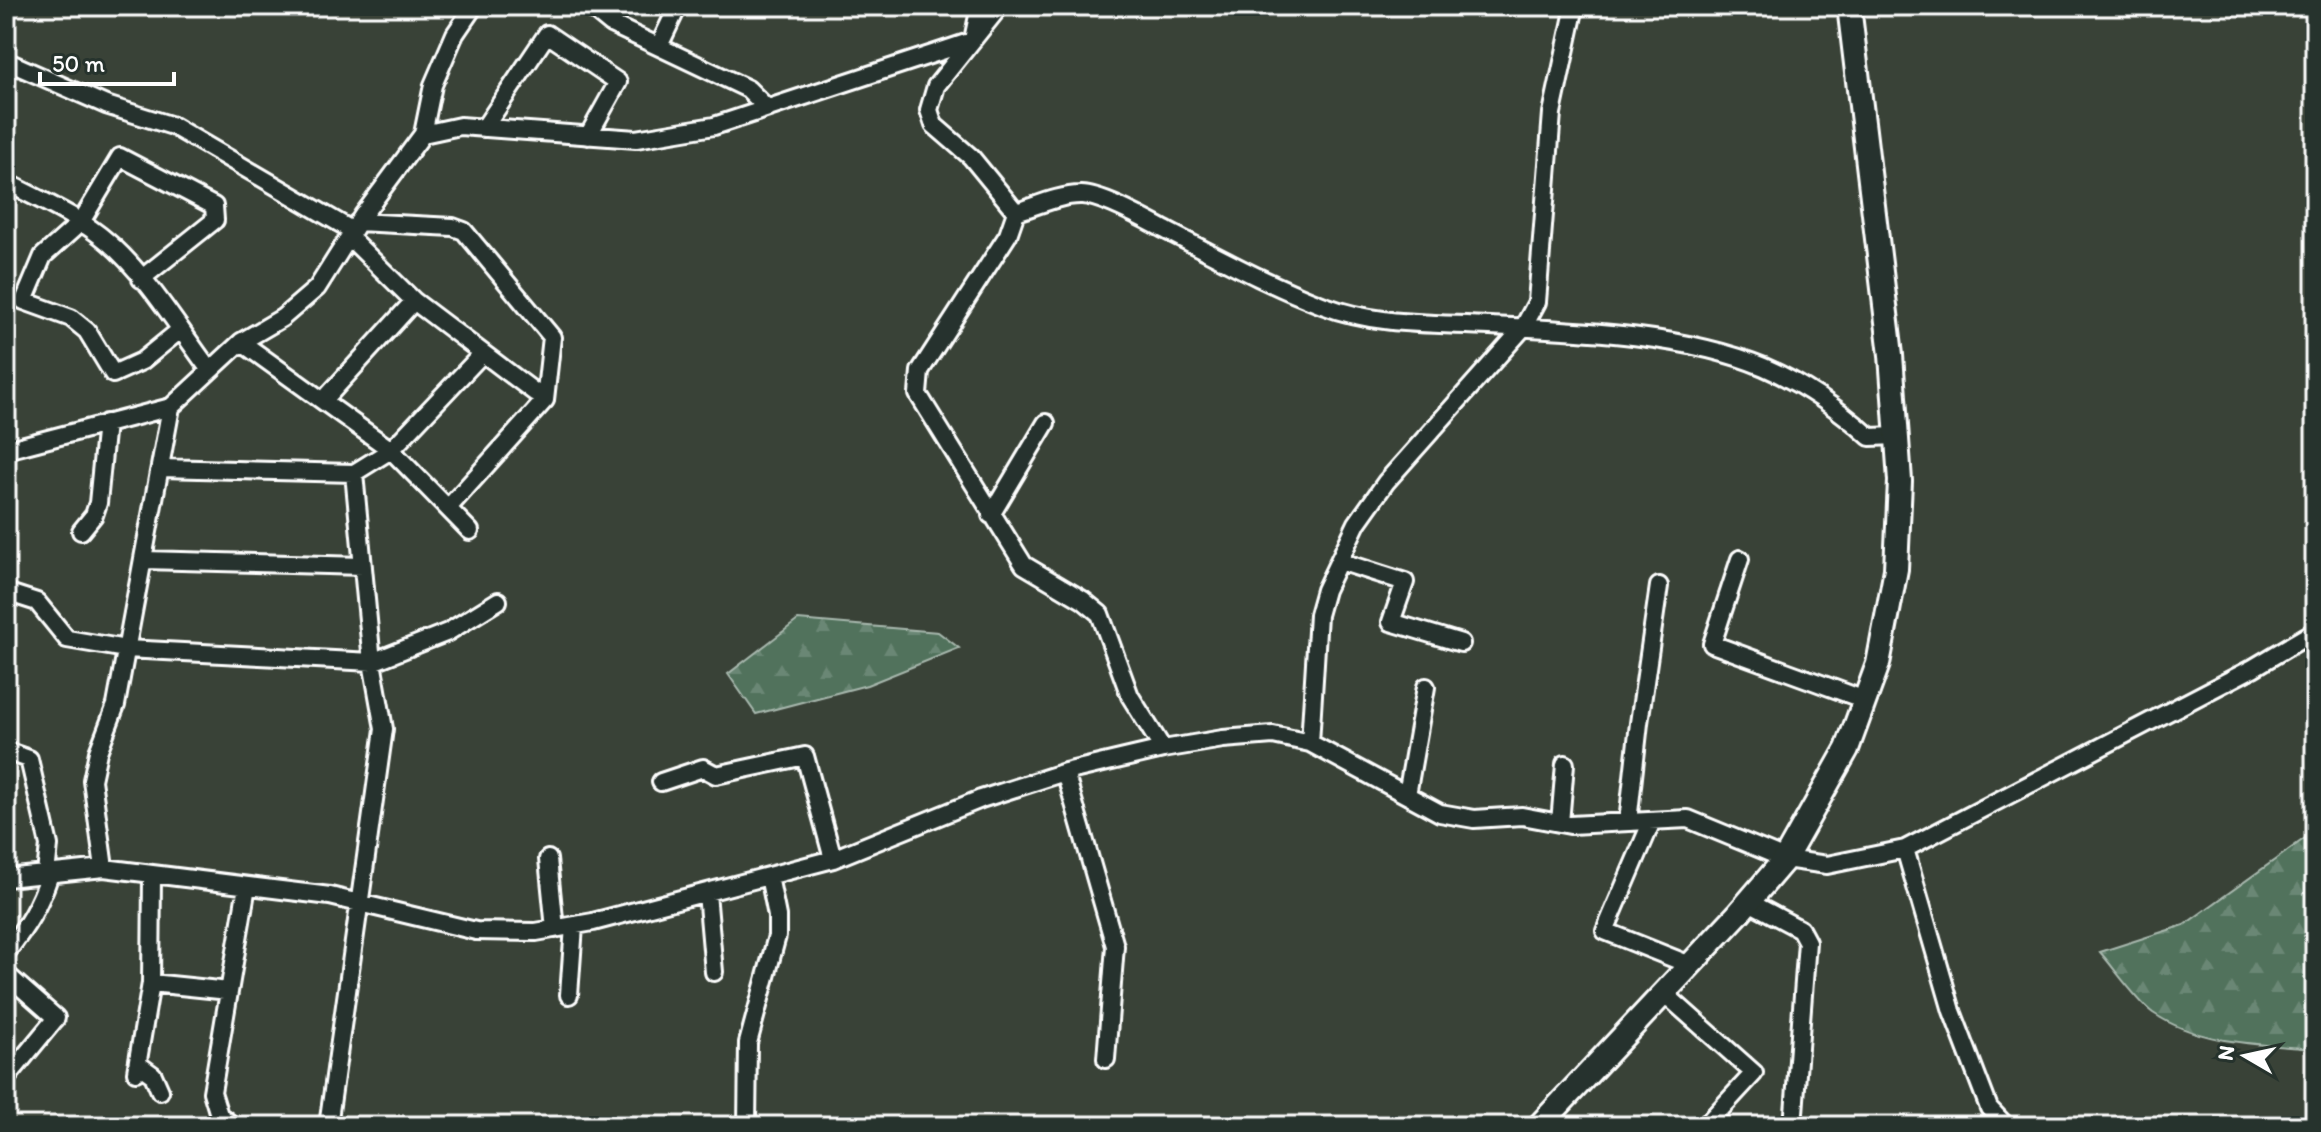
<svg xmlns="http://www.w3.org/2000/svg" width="2321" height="1132" font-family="Itim,sans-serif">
	<defs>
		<pattern id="forest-firs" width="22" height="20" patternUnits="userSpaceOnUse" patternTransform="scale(2)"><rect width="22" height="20" fill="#51725c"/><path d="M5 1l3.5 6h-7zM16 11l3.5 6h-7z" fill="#6b8774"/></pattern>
	</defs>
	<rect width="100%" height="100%" fill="#394237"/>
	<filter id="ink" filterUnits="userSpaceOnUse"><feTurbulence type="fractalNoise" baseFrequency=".0125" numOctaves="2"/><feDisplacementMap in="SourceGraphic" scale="16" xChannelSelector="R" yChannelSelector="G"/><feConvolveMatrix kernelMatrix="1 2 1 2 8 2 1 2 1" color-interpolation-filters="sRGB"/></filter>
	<g filter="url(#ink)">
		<!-- forest -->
		<path fill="url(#forest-firs)" stroke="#a8b8ae" stroke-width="2" d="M798,620L938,632L959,648L867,685L756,714L728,674Z
			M2315,831V1049C2261,1044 2200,1045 2153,1013C2137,1001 2114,968 2100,952L2184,925Z"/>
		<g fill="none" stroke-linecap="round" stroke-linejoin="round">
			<!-- minor casing -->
			<g stroke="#fff" stroke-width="22">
				<path id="minor" d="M589,6L611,24L748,89L766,107
					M1000,6L936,86L929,110L934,125L971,157L1016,212
					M974,35L980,6
					M659,46L678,6
					M6,61L106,105L173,126L353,231
					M484,128L547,34L618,82L588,136
					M423,134L460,126L636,139L714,126L972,41
					M6,182C40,200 78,216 108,242C145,273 180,330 209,369
					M1016,212C1036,206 1060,195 1080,195C1101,194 1150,222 1169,232C1220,258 1269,285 1322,305C1376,326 1434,323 1490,326C1574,330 1686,334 1764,367C1803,384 1839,409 1870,437L1897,436
					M1016,212L1008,235L920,371L918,394L1024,565L1083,600L1100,614L1130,696L1163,749
					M358,222L453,227L464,231L552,337L545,400L448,508
					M349,237L414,301L545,400
					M141,279L215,220L214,206L120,157L81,222L43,256L24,301L71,318L87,331L113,374L142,361L180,330
					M241,342L391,450L470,531
					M323,401L414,301
					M6,450L171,407L241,342L282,318L317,288L363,215L423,134L433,85L455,34L474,6
					M161,468L354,473
					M991,515L1046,423
					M81,531L94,515L98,503L106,423
					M1740,559L1712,644L1865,700
					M144,560L363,566
					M1339,561L1405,582L1391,622L1461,643
					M6,592L37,602L67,639L126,649L372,662L448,632L498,601
					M1310,743L1318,615L1325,590L1357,523L1386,482L1523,328L1537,302L1552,113L1575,6
					M6,751L29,759L49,845L46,874
					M1065,772L1115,946L1106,1059
					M661,782L703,768L716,775L805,756L833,859
					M1407,795L1426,687
					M1652,821L1605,931L1690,965
					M1628,822L1639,723L1659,586
					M1560,823L1565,764
					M1905,849L1952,1011L1989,1108L2006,1126
					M548,859L555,929
					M104,868L92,780L98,752L116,705L171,407
					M6,878L104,868L330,896L476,931L536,932L593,922L833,859L981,799L1065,772L1163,749L1223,739L1273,735L1310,743L1440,813L1474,819L1522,816L1570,825L1688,819L1785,859L1827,865L1905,849L2253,668L2315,631
					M707,893L714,972
					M1749,902L1800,929L1807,942L1793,1126
					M6,953C27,926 39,907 50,874
					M6,974L56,1018L9,1075L6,1074
					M151,983L229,991
					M1664,993L1754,1073L1705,1126
					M569,995L574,926
					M138,1064L153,1075L160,1091
					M136,1072L151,983L152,876
					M233,1126L219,1115L212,1092L247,886
					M328,1126L384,729L372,662L354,473L391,450L483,353
					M747,1126L748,1043L777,936V916L769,876"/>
			</g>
			<!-- tertiary casing -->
			<g stroke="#fff" stroke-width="28">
				<path id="tertiary" d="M1539,1126L1737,915L1785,859L1847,749L1878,664L1896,569L1900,481L1891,355L1849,6"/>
			</g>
			<!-- minor -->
			<use href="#minor" stroke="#26332d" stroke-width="16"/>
			<!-- tertiary -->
			<use href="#tertiary" stroke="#26332d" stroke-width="22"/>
		</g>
	</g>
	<!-- margin -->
	<rect width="2321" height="1132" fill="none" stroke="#26332d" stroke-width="32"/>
	<rect x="16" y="16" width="2289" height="1100" fill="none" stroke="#fff" stroke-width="3" filter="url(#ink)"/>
	<!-- north arrow -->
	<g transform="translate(2245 1056) rotate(279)" stroke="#26332d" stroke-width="6" paint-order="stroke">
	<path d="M0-6L14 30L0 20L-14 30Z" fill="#ffffff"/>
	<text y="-12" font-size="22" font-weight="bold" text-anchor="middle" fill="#ffffff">N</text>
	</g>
	<!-- scale -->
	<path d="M40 72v12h134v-12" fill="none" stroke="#ffffff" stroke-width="4"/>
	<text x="52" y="72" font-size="24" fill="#ffffff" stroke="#26332d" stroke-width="6" paint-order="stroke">50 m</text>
</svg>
